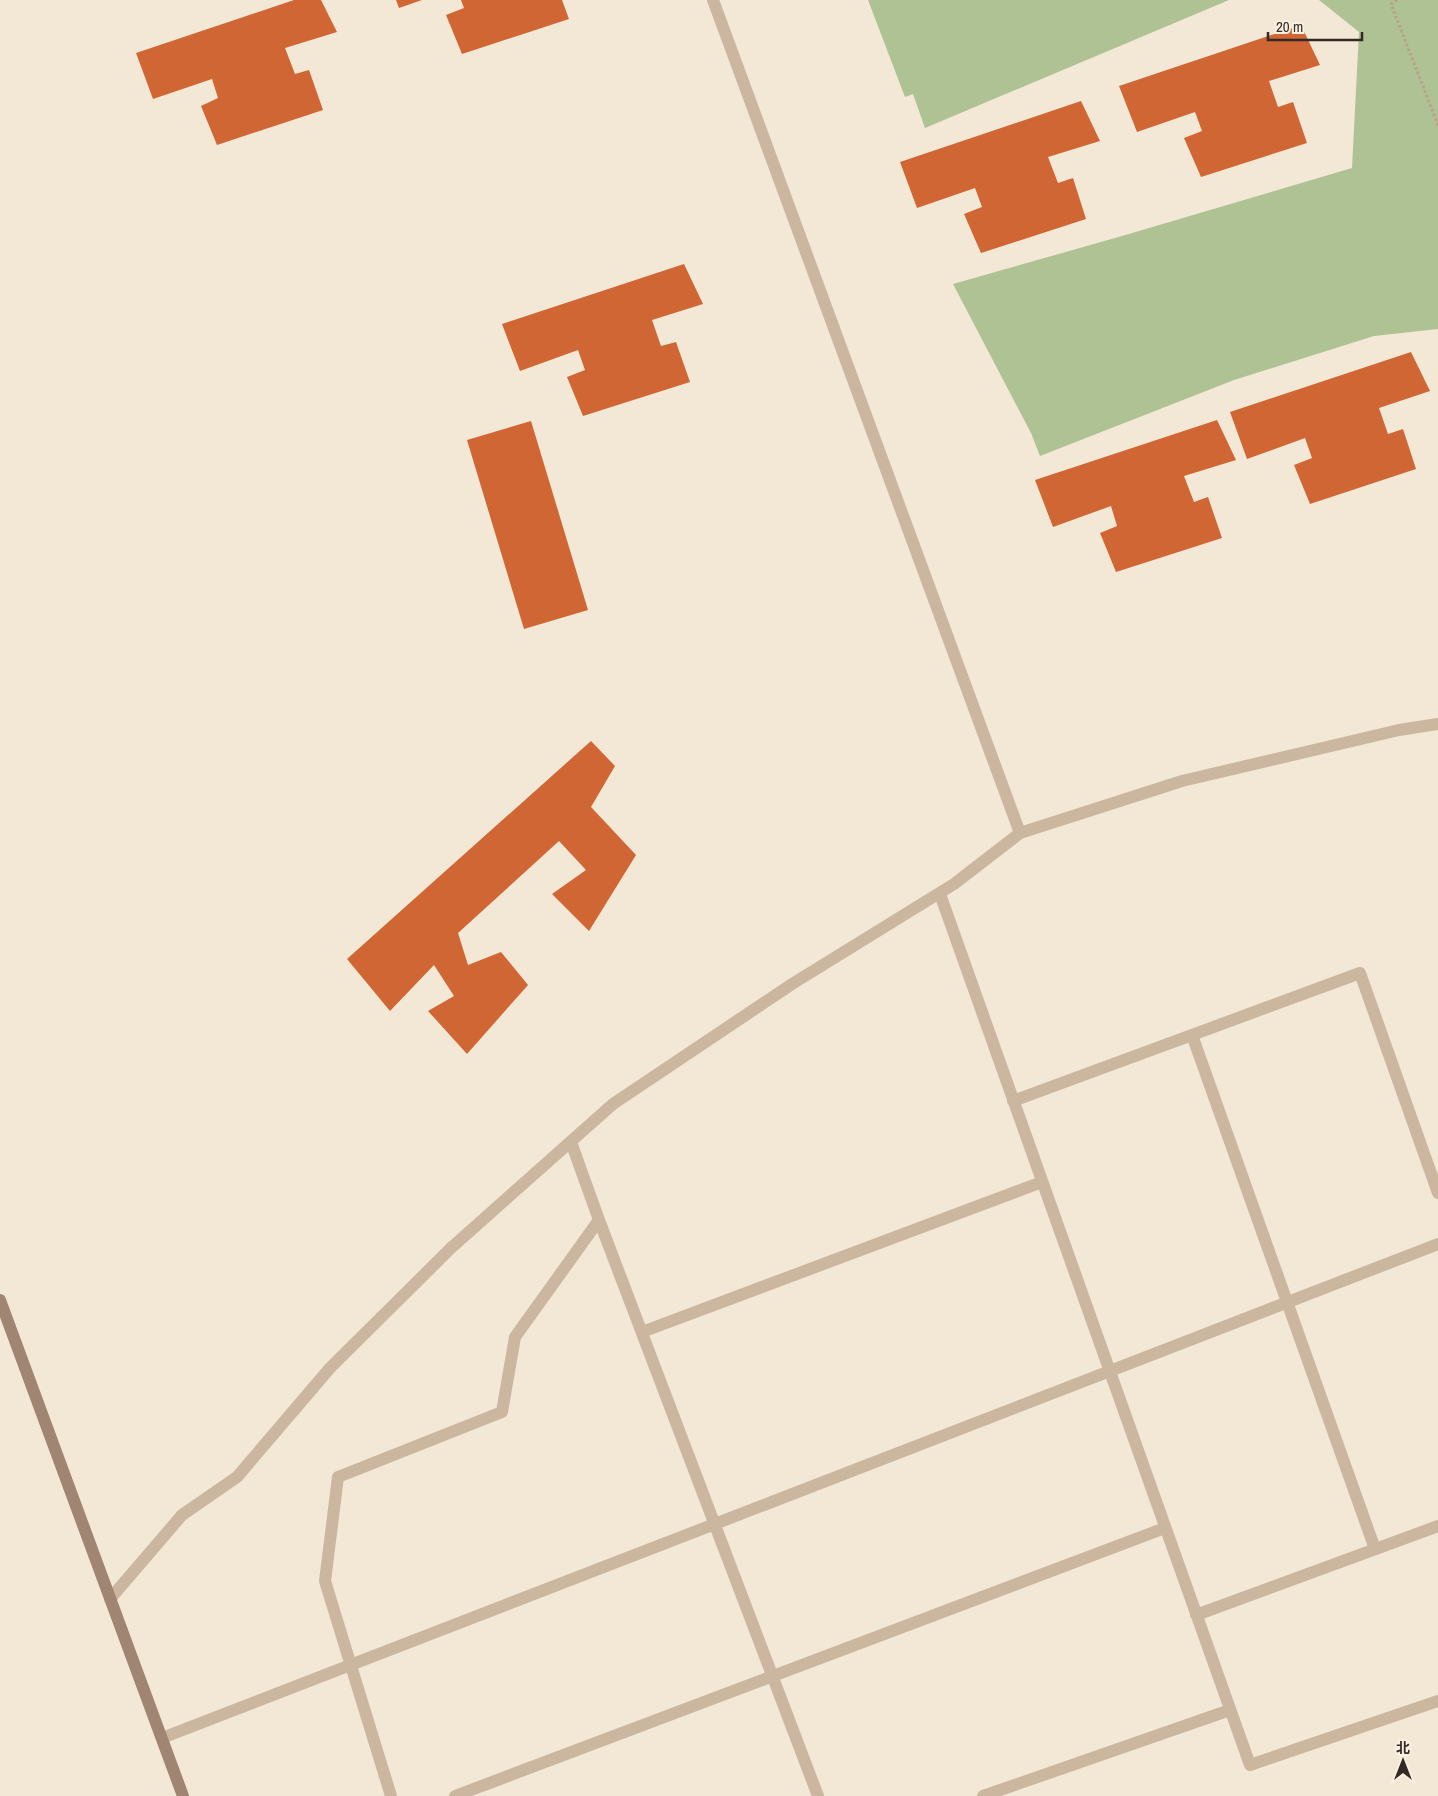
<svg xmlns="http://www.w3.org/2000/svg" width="1438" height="1796" font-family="'Archivo Narrow','Noto Sans SC',sans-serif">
	<rect width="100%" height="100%" fill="#f3e7d5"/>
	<!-- green -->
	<path fill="#afc294" d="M868,0H1229L925,128L913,94L905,97Z
		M1319,0H1438V329L1374,336L1234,380L1040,456L1031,433L953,284L1122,236L1352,168L1359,32Z"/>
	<!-- building -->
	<path fill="#d16635" d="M294,0H321L337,32L285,48L295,74L309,70L323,110L217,145L201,106L218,98L212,79L153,99L136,53Z
		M396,0H422L399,8Z
		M461,0H562L569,19L462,54L446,15L464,8Z
		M1301,25L1320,65L1269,81L1278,107L1293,102L1307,143L1201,177L1184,138L1202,131L1195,112L1137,132L1119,86Z
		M1081,101L1100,141L1048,157L1058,183L1073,178L1086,219L981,253L964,214L982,207L975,188L917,208L900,162Z
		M684,264L703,304L652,320L661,346L676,342L690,382L583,416L567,377L585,370L578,350L520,371L502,324Z
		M1411,352L1430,391L1379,408L1388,434L1403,429L1416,469L1310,504L1294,465L1312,458L1305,438L1247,459L1230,412Z
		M1217,420L1236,460L1184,476L1194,502L1208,497L1222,538L1116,572L1100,533L1117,526L1111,506L1053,527L1035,480Z
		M531,421L588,610L524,629L467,440Z
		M591,741L615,766L591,807L636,855L589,931L552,894L586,870L559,841L458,933L468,965L501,952L528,985L467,1054L428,1011L454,996L434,965L390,1011L347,959Z"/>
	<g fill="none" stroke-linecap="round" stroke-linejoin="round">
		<!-- path -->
		<path stroke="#b7a18a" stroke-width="3" stroke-dasharray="2.5 2.5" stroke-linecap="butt" d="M1397,0L1391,4L1438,125"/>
		<!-- street -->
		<path stroke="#cbb7a0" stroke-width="12" d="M713,0L1020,833
			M940,894L1250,1765L1438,1701
			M1192,1035L1375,1549
			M1013,1101L1360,973L1438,1193
			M599,1220L818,1796
			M642,1332L1042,1182
			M110,1599L182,1515L237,1477L330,1368L451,1248L613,1104L792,984L954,884L1020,833L1182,781L1399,730L1438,724
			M1196,1615L1438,1526
			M162,1738L1438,1244
			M391,1796L325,1581L338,1477L502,1412L515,1337L599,1220L571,1142
			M455,1796L1165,1528
			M983,1796L1230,1710"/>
		<!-- secondary -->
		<path stroke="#9f8572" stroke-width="12" d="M0,1300L183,1796"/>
	</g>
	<!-- north arrow -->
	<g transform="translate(1403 1761)" stroke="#faf0e1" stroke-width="4" paint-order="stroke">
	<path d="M0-4L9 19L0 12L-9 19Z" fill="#342a24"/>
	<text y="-8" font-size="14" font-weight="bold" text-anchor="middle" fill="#342a24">北</text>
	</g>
	<!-- scale -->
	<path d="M1268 32v8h94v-8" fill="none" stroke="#342a24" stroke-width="2.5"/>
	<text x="1276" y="32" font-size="15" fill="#342a24" stroke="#faf0e1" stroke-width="4" paint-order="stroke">20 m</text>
</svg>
